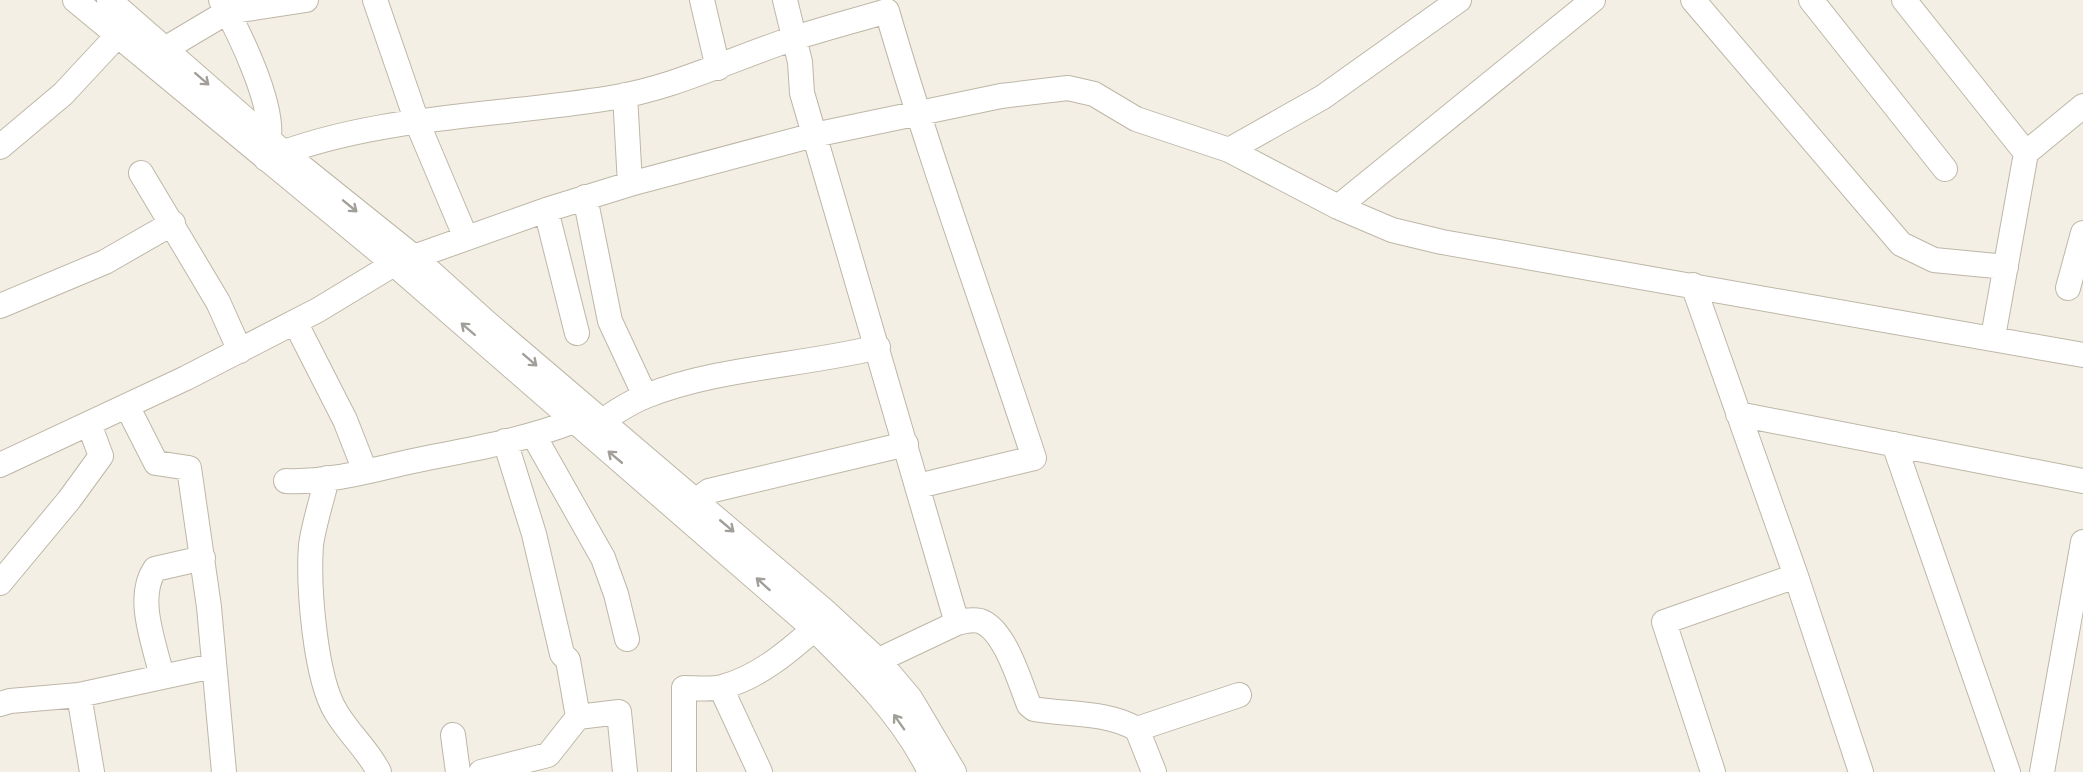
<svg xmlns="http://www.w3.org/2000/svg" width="2083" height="772" font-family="Rubik,sans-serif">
	<rect width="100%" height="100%" fill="#f3efe4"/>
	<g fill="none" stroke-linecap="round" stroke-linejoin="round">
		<!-- minor casing -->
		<g stroke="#beb7a7" stroke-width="26">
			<path id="minor" d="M75,0L394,264L814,629C858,672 903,716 930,772
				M109,0L283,152L414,257L487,323L827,613L878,660L910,698L954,772
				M221,0C239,32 273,102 269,137
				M375,0L417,122L466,238
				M702,0L718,68
				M785,0L800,62L802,93L957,623L864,667
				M1693,0L1901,244L1934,260L2006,267
				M1811,0L1945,169
				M1904,0L2026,153L2083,106
				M153,56L227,12L306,0
				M625,95L630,184
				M0,147L63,94L117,36
				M1229,150L1323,97L1459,0
				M266,159C375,115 494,117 610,98C675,88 733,58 795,38C826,28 857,20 887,11C931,162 985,309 1034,458L918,486
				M141,173L218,302L240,351
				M585,197L610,321L645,396
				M1338,207L1593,0
				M546,210L577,333
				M1693,285L1796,576L1861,772
				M2068,288L2083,233
				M0,306L105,262L173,223
				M295,322L345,420L365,471
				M1993,337L2026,153
				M127,406L156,463L189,468L209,607L224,772
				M1738,414L2083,481
				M591,429C608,417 626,404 646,396C719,367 802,366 878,347
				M534,436L603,558L616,594L627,639
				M505,441L534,534L562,654L568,660L578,717L619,712L625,772
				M1894,444L2008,772
				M0,465L186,378L318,310L394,264L546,210L630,184L814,135L1001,96L1068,88L1094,94L1136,119L1229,150L1338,207L1392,230L1442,242L2083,355
				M327,478C322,500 314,523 311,545C308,586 315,678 336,712C349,734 368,750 379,772
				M286,481C328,483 371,470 413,461C467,450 522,441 574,421
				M686,508L709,491L906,444
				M0,583L69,500L101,456L89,424
				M957,623C965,621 972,619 980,621C1005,629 1020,683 1029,705L1034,709C1068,715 1105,711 1137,729L1154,772
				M162,677C155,645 135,598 155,569L203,558
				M721,688L760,772
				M79,695L92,772
				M0,704L10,701L79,695L213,666
				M1137,729L1239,695
				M453,735L458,772
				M481,772L548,755L578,717
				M684,772V688C696,688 711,690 722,687C757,678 787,653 814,629
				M1713,772L1664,622L1796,576
				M2042,772L2083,542"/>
		</g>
		<!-- minor -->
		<use href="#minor" stroke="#fff" stroke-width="24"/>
	</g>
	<!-- one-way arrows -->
	<defs><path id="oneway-shaft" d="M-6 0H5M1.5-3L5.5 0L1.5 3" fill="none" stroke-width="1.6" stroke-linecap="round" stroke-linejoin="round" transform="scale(1.5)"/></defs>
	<g stroke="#a29f9a">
		<use href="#oneway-shaft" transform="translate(202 79) rotate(41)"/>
		<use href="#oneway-shaft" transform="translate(350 206) rotate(39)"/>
		<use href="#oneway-shaft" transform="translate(468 329) rotate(-139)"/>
		<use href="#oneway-shaft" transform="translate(530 360) rotate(41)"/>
		<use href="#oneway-shaft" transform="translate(615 457) rotate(-140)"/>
		<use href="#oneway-shaft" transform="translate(727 526) rotate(40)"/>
		<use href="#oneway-shaft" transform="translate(763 584) rotate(-138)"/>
		<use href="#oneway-shaft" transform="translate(899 722) rotate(-125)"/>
	</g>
</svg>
